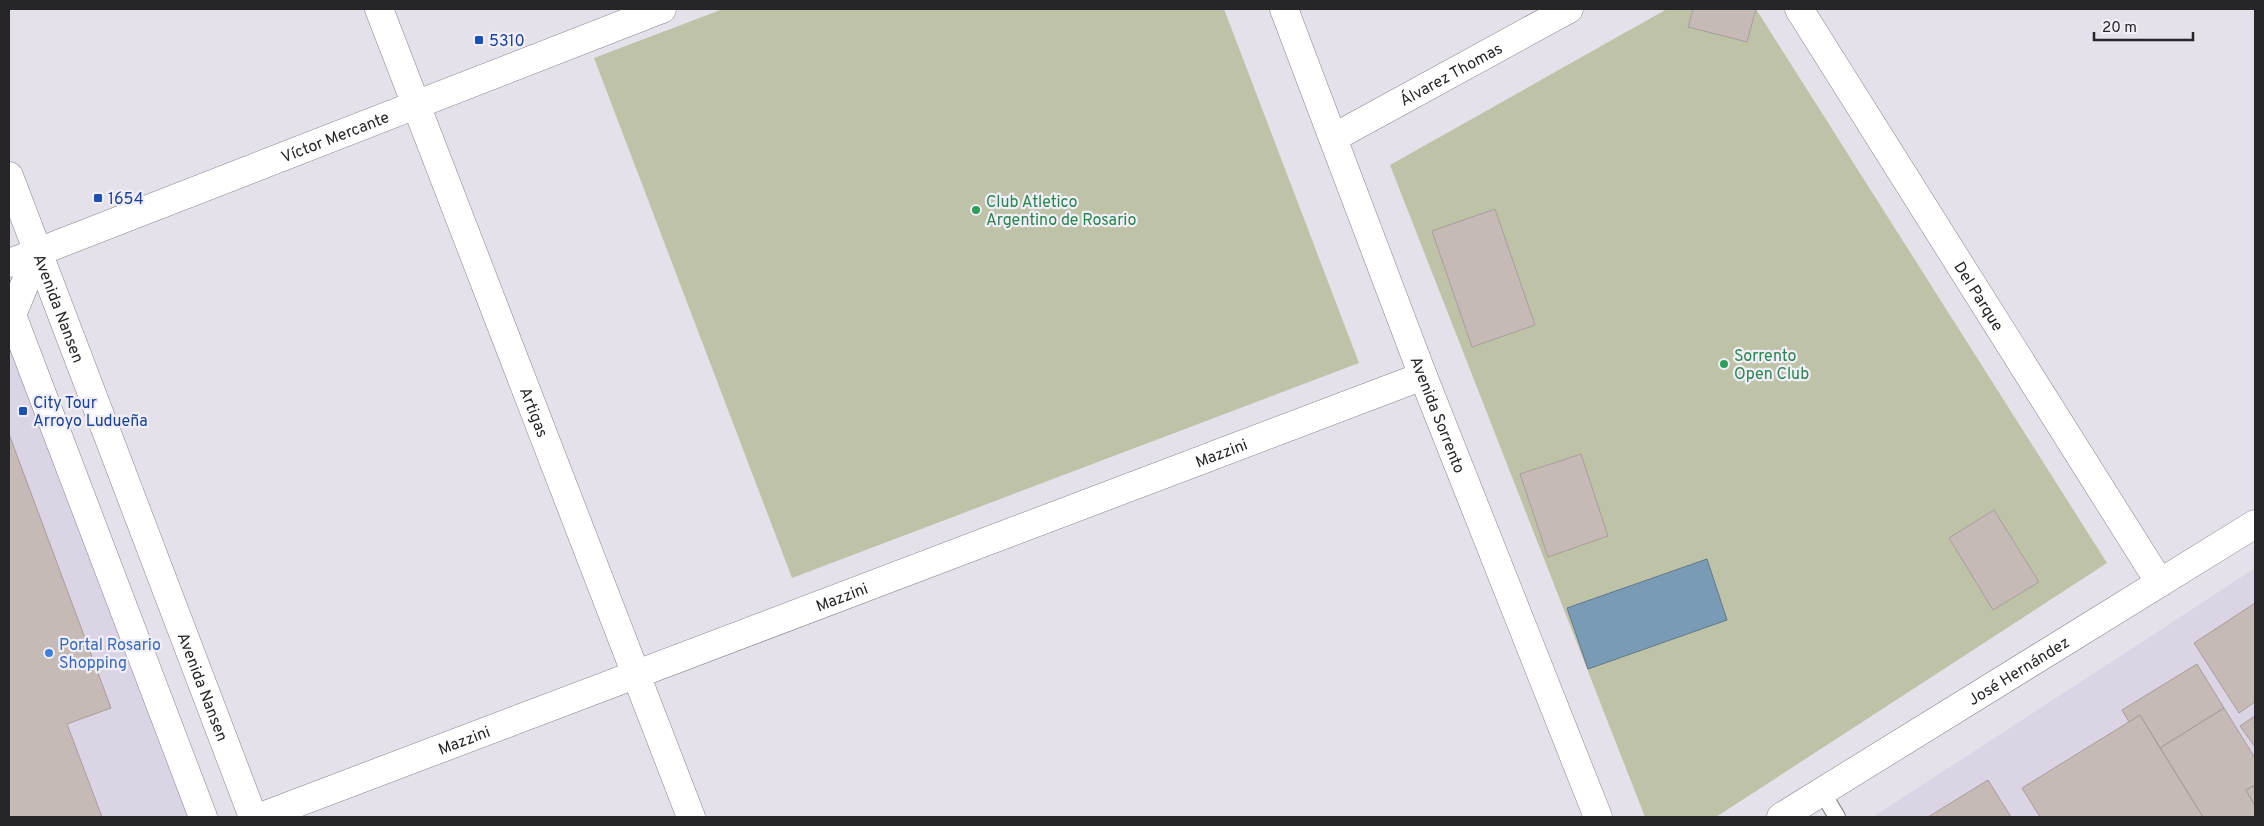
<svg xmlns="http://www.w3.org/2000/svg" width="2264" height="826" font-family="Overpass,sans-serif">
	<rect width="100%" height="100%" fill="#e5e1eb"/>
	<!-- built -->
	<path fill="#dbd4e5" d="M38,252L12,315L203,817H9V263Z
		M2255,568V817H1873L2171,623Z"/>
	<!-- green -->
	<path fill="#bec3a8" d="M723,9H1224L1359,363L792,578L594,58Z
		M1667,9H1756L2107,563L1716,817H1645L1390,165Z"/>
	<!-- water -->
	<path fill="#7a9bb5" stroke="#61788b" d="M1707,559L1727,620L1588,669L1567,608Z"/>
	<!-- building -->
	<path fill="#c5bab6" stroke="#a89d9a" d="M1693,9H1756L1747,42L1688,27Z
		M1495,209L1535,325L1472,347L1432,231Z
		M9,434L111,708L67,724L102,817H9Z
		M1581,454L1608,536L1548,557L1520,474Z
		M1994,510L2039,582L1993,610L1949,538Z
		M2255,603V702L2239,713L2194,643Z
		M2197,664L2224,708L2160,748L2140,715L2129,722L2122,710Z
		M2224,708L2255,758V785L2246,790L2255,806V817H2203L2160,748Z
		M2140,715L2203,817H2040L2022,788Z
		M2255,716V747L2240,726Z
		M1988,780L2011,817H1928Z
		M2255,785V806L2246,790Z"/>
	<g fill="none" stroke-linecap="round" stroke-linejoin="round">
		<!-- service casing -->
		<g stroke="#86828b" stroke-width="18">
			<path id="service" d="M1822,792L1837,817"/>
		</g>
		<!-- minor casing -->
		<g stroke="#86828b" stroke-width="29">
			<g id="minor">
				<path id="s1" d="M379,9L691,817"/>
				<path id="s2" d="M1284,9L1423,376L1598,817"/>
				<path id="s3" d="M1799,9L2160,583"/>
				<path id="s4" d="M1333,138L1569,9"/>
				<path id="s5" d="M9,176L38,252L662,9"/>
				<path id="s6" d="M260,817L1423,376"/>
				<path id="s7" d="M1781,817L2255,524"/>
			</g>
		</g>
		<!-- tertiary casing -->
		<g stroke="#86828b" stroke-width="29">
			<g id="tertiary">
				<path d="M38,252L12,315L203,817"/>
				<path id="s8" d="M38,252L253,817"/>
				<path d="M9,263L38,252"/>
			</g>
		</g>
		<!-- service -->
		<use href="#service" stroke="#fff" stroke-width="16"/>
		<!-- minor -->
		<use href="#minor" stroke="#fff" stroke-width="28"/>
		<!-- tertiary -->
		<use href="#tertiary" stroke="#fff" stroke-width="28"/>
	</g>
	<!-- markers -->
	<g fill="#1a4fb4" stroke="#f2eef8" stroke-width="2">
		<rect x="474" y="35" width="10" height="10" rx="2.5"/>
		<rect x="93" y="193" width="10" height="10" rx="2.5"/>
		<rect x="18" y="406" width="10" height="10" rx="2.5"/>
	</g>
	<g fill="#2e9e5b" stroke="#f2eef8" stroke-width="2">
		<circle cx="976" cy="210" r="5"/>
		<circle cx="1724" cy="364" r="5"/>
	</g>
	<circle fill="#3f7fe0" stroke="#f2eef8" stroke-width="2" cx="49" cy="653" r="5"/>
	<g text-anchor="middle" stroke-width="4.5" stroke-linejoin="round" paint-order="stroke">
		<!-- transit labels -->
		<g font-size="16" fill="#164399" stroke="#f2eef8" text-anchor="start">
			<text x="489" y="46">5310</text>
			<text x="108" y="204">1654</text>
			<text x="33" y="408">City Tour<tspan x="33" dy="18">Arroyo Ludueña</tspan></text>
		</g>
		<!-- street labels -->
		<g font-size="16" fill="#262528" stroke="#f2eef8">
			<text dy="6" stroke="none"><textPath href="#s4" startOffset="134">Álvarez Thomas</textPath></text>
			<text dy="6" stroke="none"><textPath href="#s5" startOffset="400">Víctor Mercante</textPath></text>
			<text dy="6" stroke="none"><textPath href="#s3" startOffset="339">Del Parque</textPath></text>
			<text dy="6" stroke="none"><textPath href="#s8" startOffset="60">Avenida Nansen</textPath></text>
			<text dy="6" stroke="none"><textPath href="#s1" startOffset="432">Artigas</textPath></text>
			<text dy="6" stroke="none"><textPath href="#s2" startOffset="434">Avenida Sorrento</textPath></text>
			<text dy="6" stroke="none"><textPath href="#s6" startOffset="1028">Mazzini</textPath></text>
			<text dy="6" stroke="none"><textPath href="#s6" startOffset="622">Mazzini</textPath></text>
			<text dy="6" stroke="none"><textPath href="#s7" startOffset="279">José Hernández</textPath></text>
			<text dy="6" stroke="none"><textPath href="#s8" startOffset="465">Avenida Nansen</textPath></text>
			<text dy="6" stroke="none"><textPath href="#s6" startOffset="218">Mazzini</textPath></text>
		</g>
		<!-- leisure labels -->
		<g font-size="16" fill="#27864d" stroke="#f2eef8" text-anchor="start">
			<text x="986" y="207">Club Atletico<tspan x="986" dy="18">Argentino de Rosario</tspan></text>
			<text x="1734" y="361">Sorrento<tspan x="1734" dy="18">Open Club</tspan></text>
		</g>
		<!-- shop labels -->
		<g font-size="16" fill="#366cbe" stroke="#f2eef8" text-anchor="start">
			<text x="59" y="650">Portal Rosario<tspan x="59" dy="18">Shopping</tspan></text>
		</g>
	</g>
	<!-- border -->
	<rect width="2264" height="826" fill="none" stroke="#262528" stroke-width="20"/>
	<!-- scale -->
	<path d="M2094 32v8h99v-8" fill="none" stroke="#262528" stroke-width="2.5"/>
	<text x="2102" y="32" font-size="15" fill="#262528" stroke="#f2eef8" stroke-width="4" paint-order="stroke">20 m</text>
</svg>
